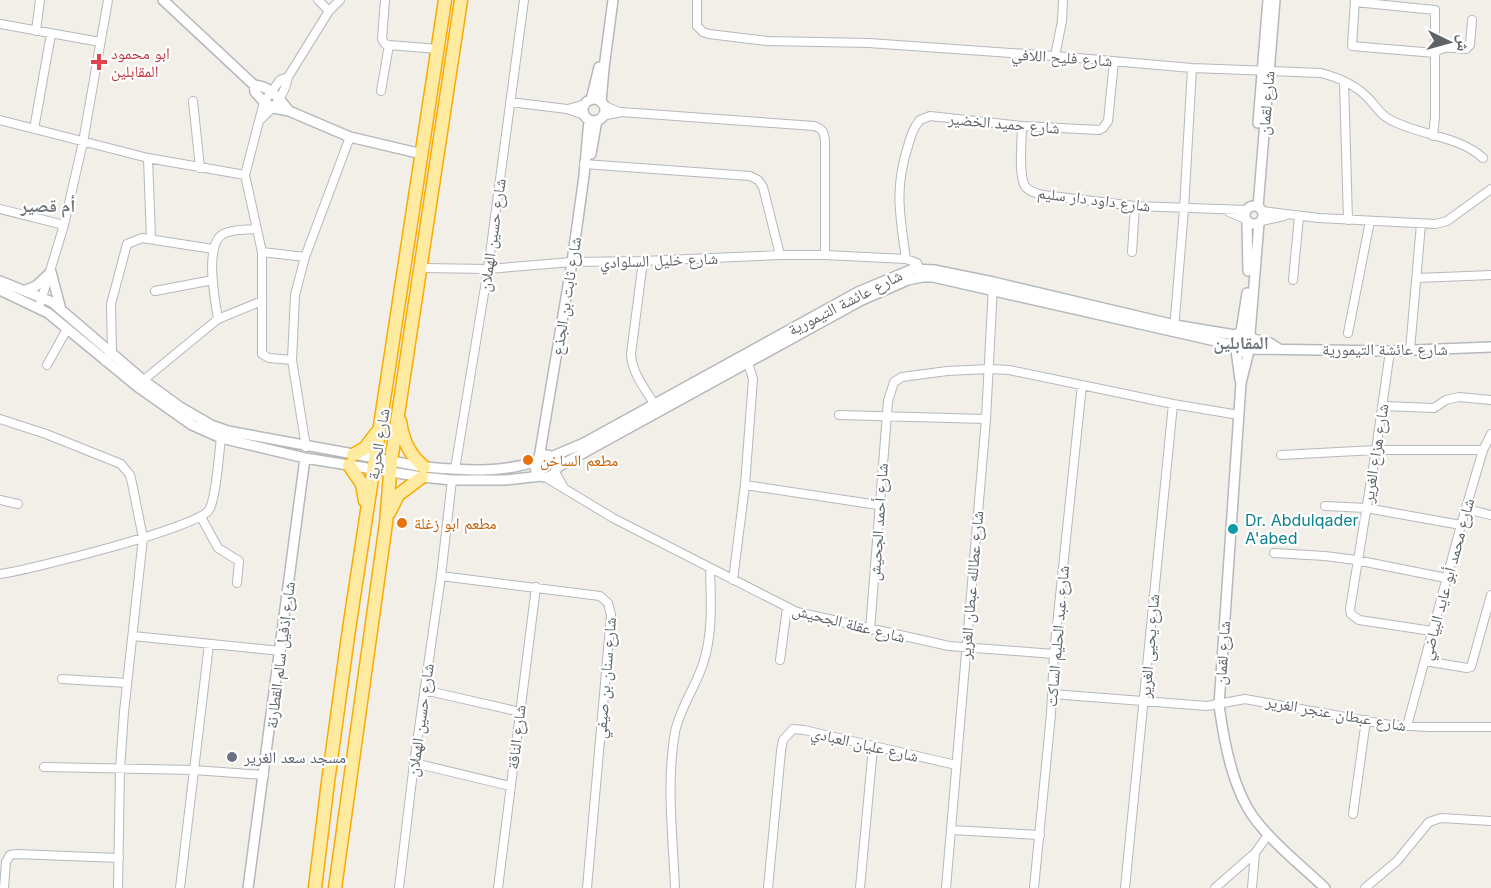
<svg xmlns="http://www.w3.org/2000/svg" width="1491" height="888" font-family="Inter,'Noto Naskh Arabic',sans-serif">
	<rect width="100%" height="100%" fill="#f1efe8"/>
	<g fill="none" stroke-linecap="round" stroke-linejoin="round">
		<!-- minor casing -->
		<g stroke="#b5b8bc" stroke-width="10">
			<path id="minor" d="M318,0L329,11
				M385,0L382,39L385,44L389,45
				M697,0V26L703,32L709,34L767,41L869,43L1055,56L1192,68L1321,73C1336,77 1355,85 1366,96C1375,104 1379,114 1389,119C1419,136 1458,135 1483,158
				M1355,0L1352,46L1435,53C1443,45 1455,48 1466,49L1470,45L1472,20
				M1355,2L1435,10V117L1433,136
				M0,24L100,42
				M36,31L40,0
				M1055,56L1062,21L1063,0
				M288,77L280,80L264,102L245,175L262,252V354L269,358L292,360
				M1344,82L1348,220
				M381,91L389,45L438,49
				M193,101L200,168
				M510,102L567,109L584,115
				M603,105L619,112
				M568,109L585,104
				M602,116L621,112L814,126C823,129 824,132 825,141V255
				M261,119C274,107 285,95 288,77L329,11L340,0
				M0,120L148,158L245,175
				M1022,126C1022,141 1018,174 1025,186C1029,192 1036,193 1043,195L1135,206L1246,210
				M34,129L51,34
				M148,158L151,239
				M584,164L750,176L758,180L763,187L780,255
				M0,209L64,225
				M1262,211L1319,218L1435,224L1447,221L1491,189
				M1229,212L1245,219
				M1262,221L1284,216
				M262,252L305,257
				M1132,252L1135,206
				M906,259C900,216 894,189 908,146C911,136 913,128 920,120L930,116L1022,126L1099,130L1103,128L1108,121L1114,61
				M643,261L631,354C632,373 645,389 655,405
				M422,268L488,269L572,262L643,261L780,255H825L906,259L917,263L921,272
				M1417,278L1491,275
				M1293,280L1299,216
				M155,291L213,280
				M40,304L64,225L83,142L108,0
				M218,319C215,300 204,245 223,234C232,229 246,230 256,229
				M1174,330L1184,209L1192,68
				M1348,333L1370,221
				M1410,350L1421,224
				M1390,351L1376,450L1350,609L1351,614L1359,620L1432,631
				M105,361L112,352L111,304L127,244L142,238L213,249
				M47,365L67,329
				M140,383L218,319L262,301
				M1382,406L1434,408L1446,400L1459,397L1491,400
				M839,415L986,419
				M0,419L46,434L121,464L130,475L132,483L143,538L124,712L120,769L118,888
				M306,447L292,360L295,295L305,257L350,137
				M1281,455L1376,450H1483
				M455,469L488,269L524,0
				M555,472L564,488
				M545,477L613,518L797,612L949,646L1054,654
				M745,485L878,505
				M0,500L18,504
				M1325,506L1366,508L1461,525
				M1466,509L1491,515
				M201,517L218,548L239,561L237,583
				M1274,553L1325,556L1356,560L1446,578
				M0,574C29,570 197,528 209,510C216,499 219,454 221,438L225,435
				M441,576L600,596L608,603L611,615L587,888
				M733,580L745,485L753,379L748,363
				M870,630L888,401L894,382L902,377L947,371L989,369L1009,370L1173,404L1239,415
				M133,636L281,651
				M780,660L787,608
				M1425,661L1467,668L1471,667L1491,595
				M62,679L127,683
				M424,690L520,712
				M1052,694L1207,706L1245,699L1390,725L1430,727H1491
				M1407,726L1461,525L1483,450L1491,434
				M414,763L510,786
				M44,767L194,770L264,775
				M1353,814L1366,720
				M952,830L1040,835
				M4,888L6,862L10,855L16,854L119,858
				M180,888L209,644
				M399,888L414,763L441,576L452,480
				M498,888L536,587
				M675,888C673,837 666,783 675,732C680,708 695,688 703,664C713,634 711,601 710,569
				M768,888L781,751L783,740L793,729L804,730L956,765
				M860,888L873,747
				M946,888L986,419L993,286
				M1034,888L1051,714L1054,654L1082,385
				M1125,888L1173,404
				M1215,888L1255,853L1268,835
				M1252,888L1255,853
				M1365,888L1397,861L1429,822L1441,818L1491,821"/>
		</g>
		<!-- tertiary casing -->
		<g stroke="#b5b8bc" stroke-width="12">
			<path id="tertiary" d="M163,0L254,85L255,92L264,102L274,108L289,111L350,137L422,154
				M254,85C270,86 280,99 289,111
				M583 110a11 11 0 1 1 22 0a11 11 0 1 1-22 0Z
				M591,100L599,67
				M601,102L604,68L613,0
				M1258,123L1268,0
				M591,154L597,120
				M1245 215a9 9 0 1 1 18 0a9 9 0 1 1-18 0Z
				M1258,207L1275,0
				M1247,222L1248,271
				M51,272L61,310
				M0,281L52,302L143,380L180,407L211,425L228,431L424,467C460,470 501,474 536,461
				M0,290L48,313L138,387L192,425L221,438L305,458L422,477L452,480H505L541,476
				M26,290L36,286L51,272
				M1233 342a10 10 0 1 1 20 0a10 10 0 1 1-20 0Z
				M1241,332L1247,293
				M1250,334L1259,223
				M1253,339L1270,343L1278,348
				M1251,349L1390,351L1491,347
				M1236,350L1240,380
				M1249,351L1241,383L1219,705C1224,742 1233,793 1258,823C1277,847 1303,867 1325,888
				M535 466a11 11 0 1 1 22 0a11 11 0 1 1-22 0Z
				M551,457L584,443L858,292L913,269L934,270L993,282L1175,325L1235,335
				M539,458L572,262L584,176L589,120
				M556,468L860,301L908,280L922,277H933L1233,345
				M248,888L305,458"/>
		</g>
		<!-- trunk casing -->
		<g stroke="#f9ab00" stroke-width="15">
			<path id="trunk" d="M400,421C403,441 409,454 424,467
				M353,455L365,448L378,431
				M349,465L362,484L365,501
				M389,513L398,495L422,477
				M315,888L328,782L349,629L445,0
				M335,888L386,523L391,461L461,0"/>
		</g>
		<!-- minor -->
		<use href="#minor" stroke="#fff" stroke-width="8"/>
		<!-- tertiary -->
		<use href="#tertiary" stroke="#fff" stroke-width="9"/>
		<!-- trunk -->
		<use href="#trunk" stroke="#feeaa1" stroke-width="12"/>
	</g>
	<!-- markers -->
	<path fill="#e0444e" stroke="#fff" stroke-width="2" d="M96 53h6v6h6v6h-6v6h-6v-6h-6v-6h6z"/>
	<g fill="#e8710a" stroke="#fff" stroke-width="2">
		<circle cx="528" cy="460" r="6"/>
		<circle cx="402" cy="523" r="6"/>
	</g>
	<circle fill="#0f9aa8" stroke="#fff" stroke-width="2" cx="1233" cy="529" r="6"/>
	<circle fill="#6b7280" stroke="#fff" stroke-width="2" cx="232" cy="757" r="6"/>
	<g text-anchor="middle" stroke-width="4.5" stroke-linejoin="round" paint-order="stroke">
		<!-- health labels -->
		<g font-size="16" fill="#be3a42" stroke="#fff" text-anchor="start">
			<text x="111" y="59">ابو محمود<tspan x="111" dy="18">المقابلين</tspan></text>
		</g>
		<!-- street labels -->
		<g font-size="16" fill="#5f6368" stroke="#fff">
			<text transform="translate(1062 57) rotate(4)" y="6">شارع فليح اللافي</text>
			<text transform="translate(1266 103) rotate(-85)" y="6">شارع لقمان</text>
			<text transform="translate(1004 123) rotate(5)" y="6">شارع حميد الخضير</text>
			<text transform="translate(1094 199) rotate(7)" y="6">شارع داود دار سليم</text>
			<text transform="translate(492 235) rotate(-82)" y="6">شارع حسين الهملان</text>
			<text transform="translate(659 260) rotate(-2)" y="6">شارع خليل السلوادي</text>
			<text transform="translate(566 296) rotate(-81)" y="6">شارع ثابت بن الجذع</text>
			<text transform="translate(845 302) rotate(-27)" y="6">شارع عائشة التيمورية</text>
			<text x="1385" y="355">شارع عائشة التيمورية</text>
			<text transform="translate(378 444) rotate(-81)" y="6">شارع الحرية</text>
			<text transform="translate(1375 453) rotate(-81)" y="6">شارع هزاع الغرير</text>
			<text transform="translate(878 522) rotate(-86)" y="6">شارع أحمد الجحيش</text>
			<text transform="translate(1447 579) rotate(-75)" y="6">شارع محمد أبو عايد البياضي</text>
			<text transform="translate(971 585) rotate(-85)" y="6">شارع عطالله عبطان الغرير</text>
			<text transform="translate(849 623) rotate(14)" y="6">شارع عقلة الجحيش</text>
			<text transform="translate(1057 636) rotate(-85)" y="6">شارع عبد الحليم الساكت</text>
			<text transform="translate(1149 646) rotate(-85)" y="6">شارع يحيى الغرير</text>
			<text transform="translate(1222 653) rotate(-86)" y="6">شارع لقمان</text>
			<text transform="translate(280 655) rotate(-83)" y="6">شارع إذفيل سالم القطارنة</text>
			<text transform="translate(605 678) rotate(-85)" y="6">شارع سنان بن صيفي</text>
			<text transform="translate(1336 713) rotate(10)" y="6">شارع عبطان عنجر الغرير</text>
			<text transform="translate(420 720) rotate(-82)" y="6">شارع حسين الهملان</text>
			<text transform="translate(516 737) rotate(-83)" y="6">شارع الناقة</text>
			<text transform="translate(865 744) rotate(13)" y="6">شارع عليان العبادي</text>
		</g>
		<!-- food labels -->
		<g font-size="16" fill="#c56008" stroke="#fff" text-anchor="start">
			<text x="540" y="466">مطعم الساخن</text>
			<text x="414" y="529">مطعم ابو زغلة</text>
		</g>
		<!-- culture labels -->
		<g font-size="16" fill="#0d838f" stroke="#fff" text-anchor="start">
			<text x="1245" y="526">Dr. Abdulqader<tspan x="1245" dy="18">A'abed</tspan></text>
		</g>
		<!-- worship labels -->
		<g font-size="16" fill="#5b616d" stroke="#fff" text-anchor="start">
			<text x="244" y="763">مسجد سعد الغرير</text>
		</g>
		<!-- neighbourhood labels -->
		<g font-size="18" font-weight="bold" fill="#70757a" stroke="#fff">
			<text x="48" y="212">أم قصير</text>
			<text x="1241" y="349">المقابلين</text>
		</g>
	</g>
	<!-- north arrow -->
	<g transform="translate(1449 42) rotate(95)" stroke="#ffffff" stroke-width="4.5" paint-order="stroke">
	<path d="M0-4.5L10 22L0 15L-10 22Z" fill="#5f6368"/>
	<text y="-9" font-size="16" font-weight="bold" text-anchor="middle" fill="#5f6368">ش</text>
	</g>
</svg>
